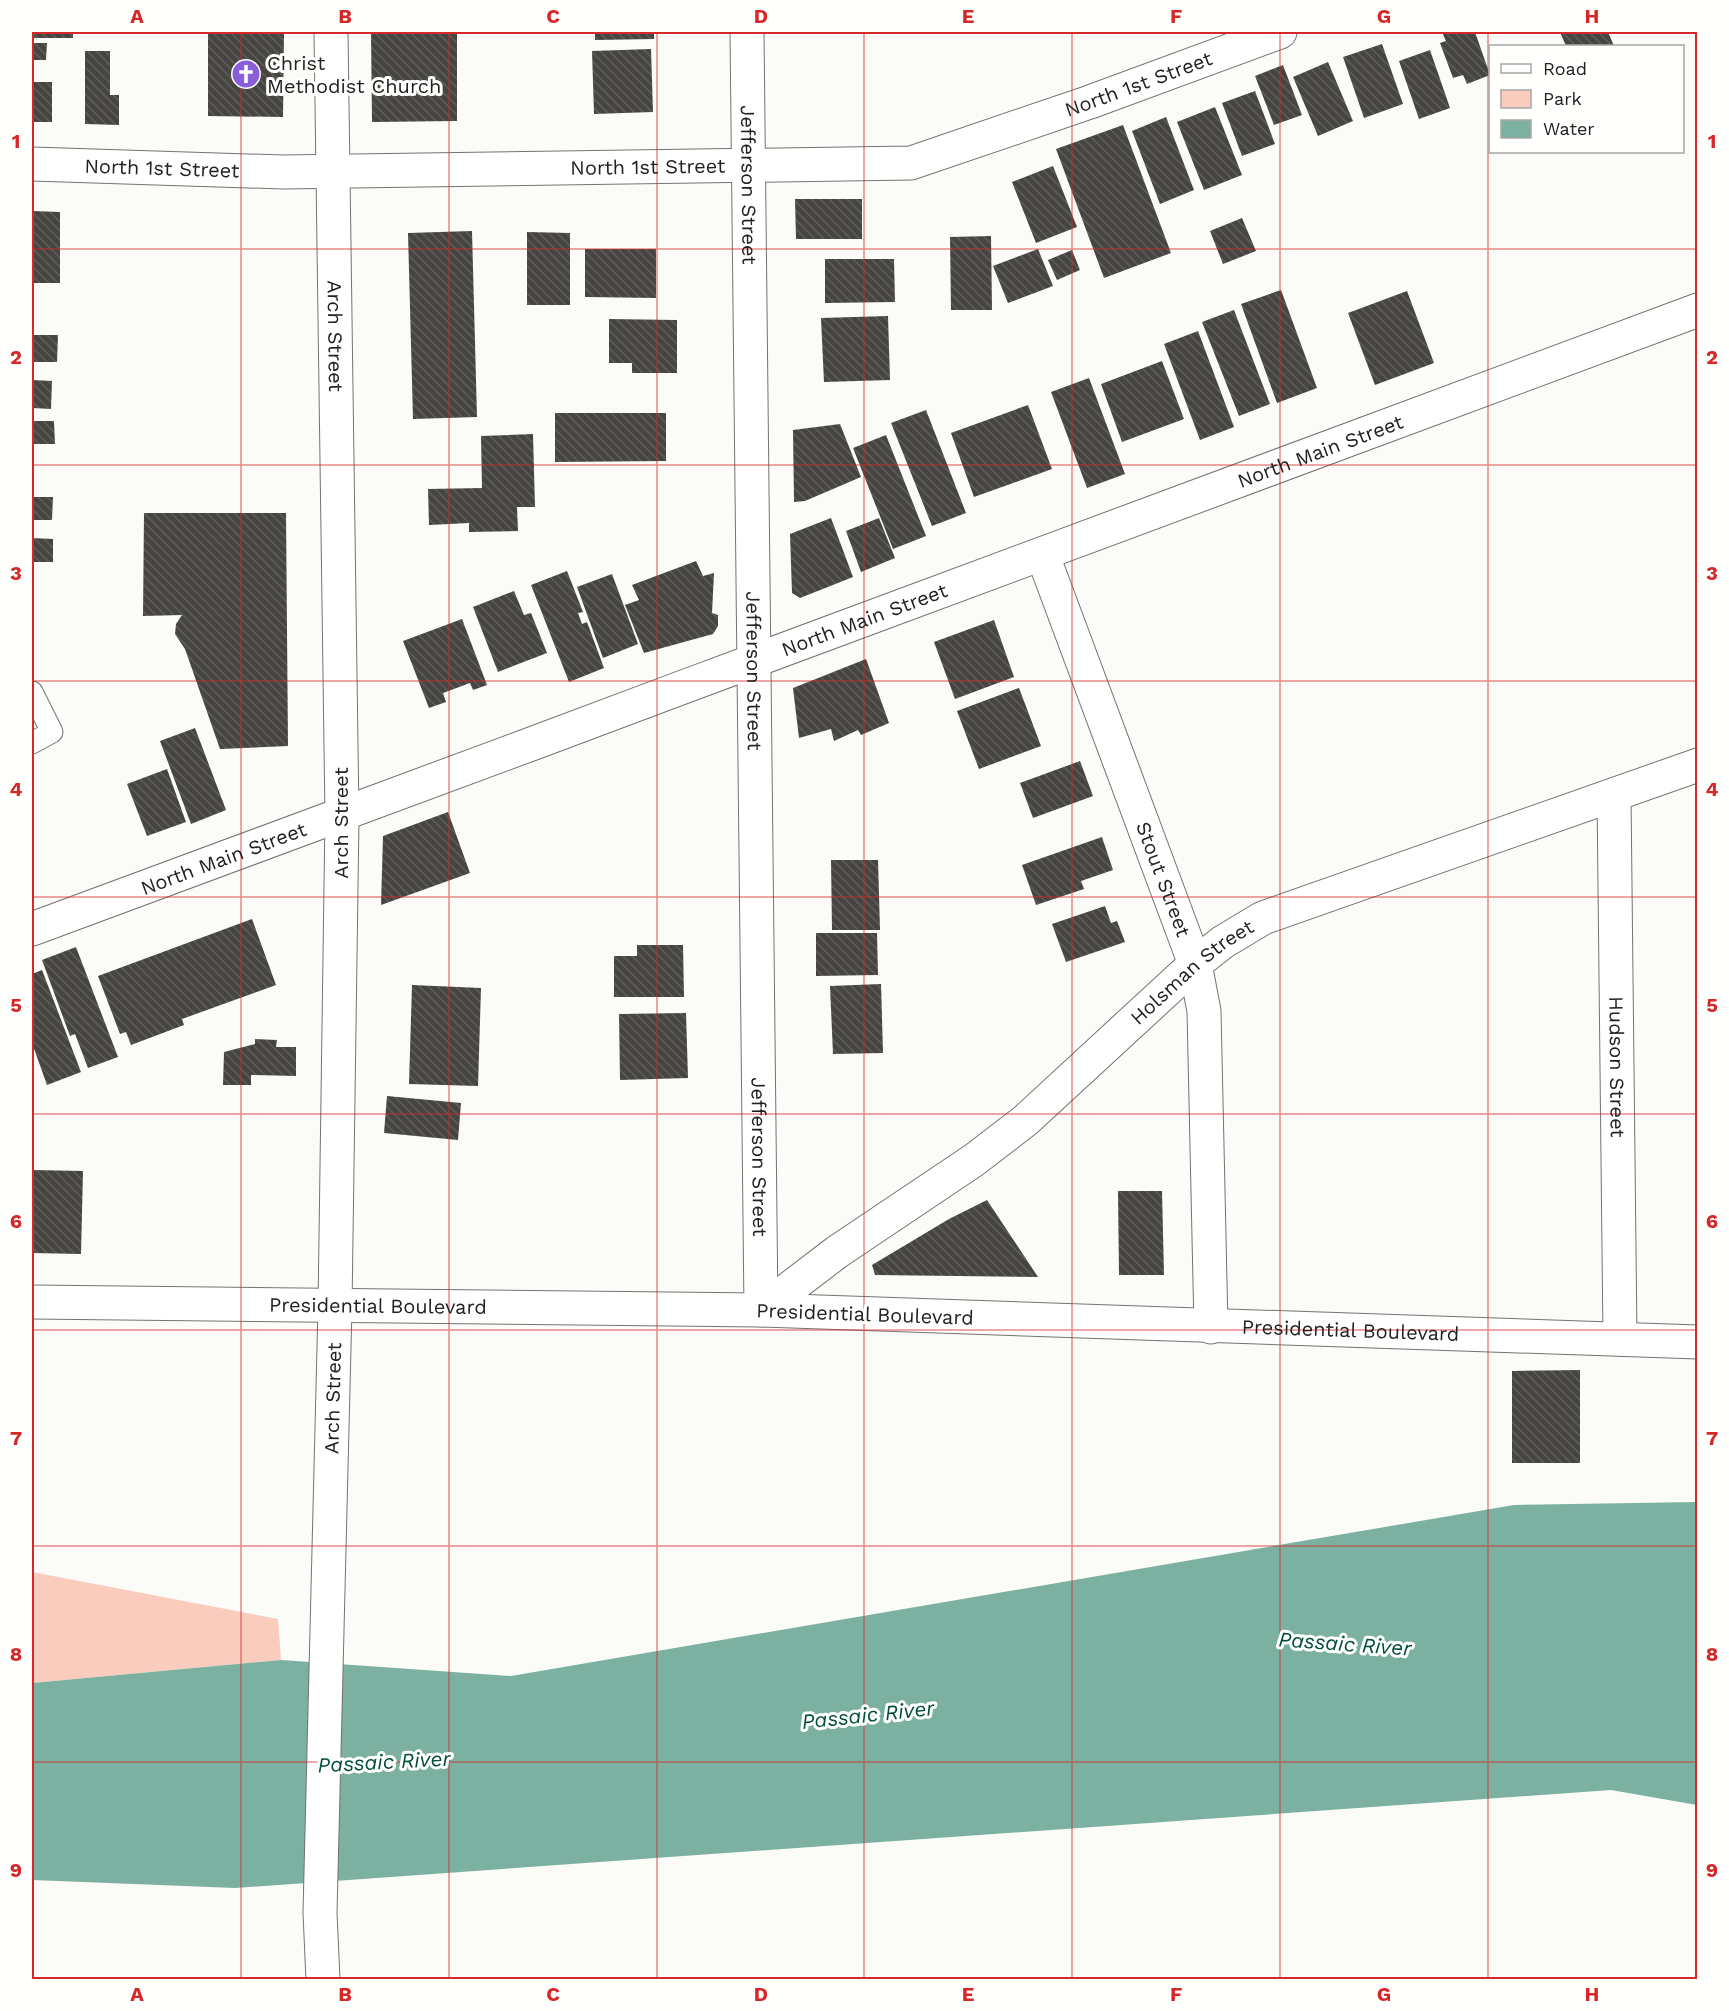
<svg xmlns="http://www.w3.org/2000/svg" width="1729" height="2011" font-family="'Work Sans',sans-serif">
	<defs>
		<pattern id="building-back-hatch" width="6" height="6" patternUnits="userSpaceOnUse" patternTransform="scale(1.5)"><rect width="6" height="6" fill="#474542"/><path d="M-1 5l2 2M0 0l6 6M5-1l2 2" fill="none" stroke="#5e5d5a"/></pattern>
	</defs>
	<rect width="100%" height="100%" fill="#fbfbf8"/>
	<!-- green -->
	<path fill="#f9ccbe" d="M32,1572L278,1619L281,1660L32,1683Z"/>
	<!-- water -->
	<path fill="#7cb1a1" d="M1697,1502V1805L1611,1790L235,1888L32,1880V1683L281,1660L511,1676L1514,1505Z"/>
	<!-- building -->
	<path fill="url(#building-back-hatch)" d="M32,32H73V38H32Z
		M208,32H284L283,117L208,116Z
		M371,32H457V121L372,122Z
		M595,32H654V39L595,40Z
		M1442,32H1475L1490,75L1467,84L1463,75L1453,78L1440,43L1446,41Z
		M1560,32H1608L1614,46H1566Z
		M32,43H47L46,60H32Z
		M1382,44L1403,104L1364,118L1343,57Z
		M651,49L653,112L594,114L592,51Z
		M1430,50L1450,108L1419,119L1399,61Z
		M85,51H110V95H119V125L85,124Z
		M1328,62L1353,121L1318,136L1293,77Z
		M1283,65L1302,115L1274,125L1255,76Z
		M32,82H52V122H32Z
		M1255,91L1275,144L1242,156L1222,103Z
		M1215,107L1242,175L1204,190L1177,122Z
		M1166,117L1194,190L1160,204L1132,131Z
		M1123,125L1171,253L1104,278L1056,149Z
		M1053,166L1077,227L1036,243L1012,182Z
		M795,199H862V239H796Z
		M32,211L60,212V283H32Z
		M1242,218L1256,251L1223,264L1210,231Z
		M472,231L477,417L413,419L408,233Z
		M527,232L570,233V305H527Z
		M991,236L992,310H951L950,237Z
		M585,249H656V298L585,297Z
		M1038,249L1053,286L1008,303L993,266Z
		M1072,250L1080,270L1057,280L1048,260Z
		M825,259H894L895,302L825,303Z
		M1281,290L1317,388L1277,403L1241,304Z
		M1407,291L1434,363L1375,385L1348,313Z
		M1234,310L1270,404L1239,416L1202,322Z
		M888,316L890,380L824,382L821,318Z
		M609,319L677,320V373H632V363H609Z
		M1198,331L1234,427L1200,440L1164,344Z
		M32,335H58L57,362H32Z
		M1162,361L1184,419L1122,442L1101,384Z
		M1089,378L1125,474L1087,488L1051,392Z
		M32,380L52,381L51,409L32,408Z
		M1028,405L1052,469L974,497L951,433Z
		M926,410L966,513L932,526L891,423Z
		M555,413H666V461L555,462Z
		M32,421H54L55,444H32Z
		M840,424L861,477L805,501L794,502L793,430Z
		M533,434L535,507H517L518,531L469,532V523L429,525L428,489L482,488L481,436Z
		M886,435L926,536L893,549L853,448Z
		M32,497H53L52,520H32Z
		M144,513H286L288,746L220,749L185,649L175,634L176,624L182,615L143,616Z
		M831,518L853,577L800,598L792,593L790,534Z
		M879,518L895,558L861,572L846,531Z
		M32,538L53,539V562H32Z
		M696,561L703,576L714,573L712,613L718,615V626L713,634L644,653L625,605L639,600L632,585Z
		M567,571L583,612L578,613L582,624L587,622L604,668L569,682L531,585Z
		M612,574L638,644L603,658L577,587Z
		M514,591L524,615L531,613L547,653L498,672L473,607Z
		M462,619L487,685L473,690L470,683L443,693L446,702L429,708L403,641Z
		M994,620L1014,677L955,699L934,642Z
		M866,659L889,723L861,735L858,730L834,741L831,729L799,738L793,688Z
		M1019,688L1041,746L979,769L957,711Z
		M195,728L226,810L191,824L160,741Z
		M1080,761L1093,796L1033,818L1020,783Z
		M167,769L186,822L147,836L127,784Z
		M448,812L470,873L381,905L383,836Z
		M1102,837L1113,870L1081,881L1084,889L1036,905L1022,865Z
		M831,860H878L880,930H832Z
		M1105,906L1111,923L1117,921L1125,942L1066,962L1052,924Z
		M252,919L276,985L182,1019L184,1025L131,1045L126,1032L120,1034L98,976Z
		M816,933H877L878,975L816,976Z
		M637,945H683L684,997H614V956H637Z
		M76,947L118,1057L88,1068L75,1034L70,1036L42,960Z
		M42,970L81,1072L47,1085L32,1043V974Z
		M881,984L883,1053L833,1054L830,986Z
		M412,985L481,988L478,1086L409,1084Z
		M686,1013L688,1078L620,1080L619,1014Z
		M255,1039L277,1040L276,1047H296V1076L251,1075V1085H223L224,1052L255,1044Z
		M387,1096L461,1103L458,1140L384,1133Z
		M32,1170L83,1171L81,1254L32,1253Z
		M1118,1191H1162L1164,1275H1119Z
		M987,1200L1038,1277L875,1275L872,1265L949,1219Z
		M1580,1370V1463H1512V1371Z"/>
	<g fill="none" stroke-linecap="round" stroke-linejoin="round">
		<!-- service casing -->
		<g stroke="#737370" stroke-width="23">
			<path id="service" d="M32,692L52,732L32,743"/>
		</g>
		<!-- minor casing -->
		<g stroke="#737370" stroke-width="35">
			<g id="minor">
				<path id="s1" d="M331,32L342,817L335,1307"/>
				<path id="s2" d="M747,32L761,1310L1698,1342"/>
				<path id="s3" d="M32,164L283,172L911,163L1090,102L1280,32"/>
				<path id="s4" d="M1043,556L1195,964L1204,1011L1211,1327"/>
				<path id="s5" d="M1614,795L1620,1339"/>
				<path id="s6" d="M32,929C200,868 367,805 534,743C921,597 1310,457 1698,310"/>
			</g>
		</g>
		<!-- tertiary casing -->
		<g stroke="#737370" stroke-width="35">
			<g id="tertiary">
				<path id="s7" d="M32,1302L761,1310L837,1252L974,1160L1026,1120L1195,964L1223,942L1263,918L1698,765"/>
				<path id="s8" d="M323,1980L320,1913L335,1307"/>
			</g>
		</g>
		<!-- service -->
		<use href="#service" stroke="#fff" stroke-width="21"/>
		<!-- minor -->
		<use href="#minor" stroke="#fff" stroke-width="33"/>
		<!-- tertiary -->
		<use href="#tertiary" stroke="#fff" stroke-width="33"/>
	</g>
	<!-- grid -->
	<path fill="none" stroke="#d62828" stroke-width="1.5" stroke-opacity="0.55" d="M241,32V1980M449,32V1980M657,32V1980M864,32V1980M1072,32V1980M1280,32V1980M1488,32V1980M32,249H1698M32,465H1698M32,681H1698M32,897H1698M32,1114H1698M32,1330H1698M32,1546H1698M32,1762H1698"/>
	<!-- icons -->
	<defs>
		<g id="church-disc" transform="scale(1.5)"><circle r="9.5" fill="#895fd9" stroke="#fffffe"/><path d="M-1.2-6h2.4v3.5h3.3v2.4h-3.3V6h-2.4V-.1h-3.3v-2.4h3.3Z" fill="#fff"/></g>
	</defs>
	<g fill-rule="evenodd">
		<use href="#church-disc" x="246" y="74"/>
	</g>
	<g text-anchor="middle" stroke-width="6" stroke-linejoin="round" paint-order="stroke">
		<!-- poi labels -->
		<g font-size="20" fill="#212120" stroke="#fffffe" text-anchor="start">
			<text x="267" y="70">Christ<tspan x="267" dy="23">Methodist Church</tspan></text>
		</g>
		<!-- street labels -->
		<g font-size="20" fill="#212120" stroke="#fffffe">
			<text dy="7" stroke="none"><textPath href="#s3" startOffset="1120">North 1st Street</textPath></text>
			<text dy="7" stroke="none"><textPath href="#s3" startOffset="616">North 1st Street</textPath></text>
			<text dy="7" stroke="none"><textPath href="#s3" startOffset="130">North 1st Street</textPath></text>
			<text dy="7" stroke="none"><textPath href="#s2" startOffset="153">Jefferson Street</textPath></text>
			<text dy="7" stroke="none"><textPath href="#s1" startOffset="304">Arch Street</textPath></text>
			<text dy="7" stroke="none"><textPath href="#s6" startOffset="1374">North Main Street</textPath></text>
			<text dy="7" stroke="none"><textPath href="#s6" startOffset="888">North Main Street</textPath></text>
			<text dy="7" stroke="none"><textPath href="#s2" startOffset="639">Jefferson Street</textPath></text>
			<text transform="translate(341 823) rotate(-90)" y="7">Arch Street</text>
			<text dy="7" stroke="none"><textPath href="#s6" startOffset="204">North Main Street</textPath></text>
			<text dy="7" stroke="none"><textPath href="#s4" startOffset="345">Stout Street</textPath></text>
			<text dy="7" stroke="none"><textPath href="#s7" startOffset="1278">Holsman Street</textPath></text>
			<text dy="7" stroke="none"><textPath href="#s5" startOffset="272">Hudson Street</textPath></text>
			<text dy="7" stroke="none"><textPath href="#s2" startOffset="1125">Jefferson Street</textPath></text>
			<text dy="7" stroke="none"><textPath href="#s7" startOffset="346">Presidential Boulevard</textPath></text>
			<text transform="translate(865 1314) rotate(2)" y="7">Presidential Boulevard</text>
			<text dy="7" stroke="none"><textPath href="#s2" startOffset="1868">Presidential Boulevard</textPath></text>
			<text dy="7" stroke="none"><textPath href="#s8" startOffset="582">Arch Street</textPath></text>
		</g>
		<!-- water labels -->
		<g font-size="21" font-style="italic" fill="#004c3d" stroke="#fffffe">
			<text transform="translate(1345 1644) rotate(4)" y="7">Passaic River</text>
			<text transform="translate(868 1715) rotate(-6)" y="7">Passaic River</text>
			<text transform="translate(384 1762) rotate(-3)" y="7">Passaic River</text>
		</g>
	</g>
	<!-- border -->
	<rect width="1729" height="2011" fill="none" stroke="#fffffe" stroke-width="66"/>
	<!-- legend -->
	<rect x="1489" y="45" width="195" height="108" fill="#fffffe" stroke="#a6a6a5" stroke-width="1.5"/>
	<rect x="1501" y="64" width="30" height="9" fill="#ffffff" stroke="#a6a6a5" stroke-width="1.5"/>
	<text x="1543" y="75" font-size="18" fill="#212120">Road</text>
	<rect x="1501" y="90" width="30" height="18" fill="#f9ccbe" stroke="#a6a6a5" stroke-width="1.5"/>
	<text x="1543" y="105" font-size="18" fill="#212120">Park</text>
	<rect x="1501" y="120" width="30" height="18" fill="#7cb1a1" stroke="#a6a6a5" stroke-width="1.5"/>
	<text x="1543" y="135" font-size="18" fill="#212120">Water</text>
	<rect x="33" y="33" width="1663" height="1945" fill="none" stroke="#d62828" stroke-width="2"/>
	<g font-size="20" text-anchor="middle" font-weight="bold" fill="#d62828">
		<text x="137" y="23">A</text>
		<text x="345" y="23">B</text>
		<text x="553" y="23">C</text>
		<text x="761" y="23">D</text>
		<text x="968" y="23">E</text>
		<text x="1176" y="23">F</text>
		<text x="1384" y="23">G</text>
		<text x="1592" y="23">H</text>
		<text x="16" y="148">1</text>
		<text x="1712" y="148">1</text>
		<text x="16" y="364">2</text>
		<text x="1712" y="364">2</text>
		<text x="16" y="580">3</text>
		<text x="1712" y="580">3</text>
		<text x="16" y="796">4</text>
		<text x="1712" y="796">4</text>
		<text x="16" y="1012">5</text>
		<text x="1712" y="1012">5</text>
		<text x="16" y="1228">6</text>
		<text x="1712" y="1228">6</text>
		<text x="16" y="1445">7</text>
		<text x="1712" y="1445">7</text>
		<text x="16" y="1661">8</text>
		<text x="1712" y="1661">8</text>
		<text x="16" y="1877">9</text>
		<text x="1712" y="1877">9</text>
		<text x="137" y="2001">A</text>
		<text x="345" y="2001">B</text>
		<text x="553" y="2001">C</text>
		<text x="761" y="2001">D</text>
		<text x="968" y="2001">E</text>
		<text x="1176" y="2001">F</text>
		<text x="1384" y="2001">G</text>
		<text x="1592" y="2001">H</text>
	</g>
</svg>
